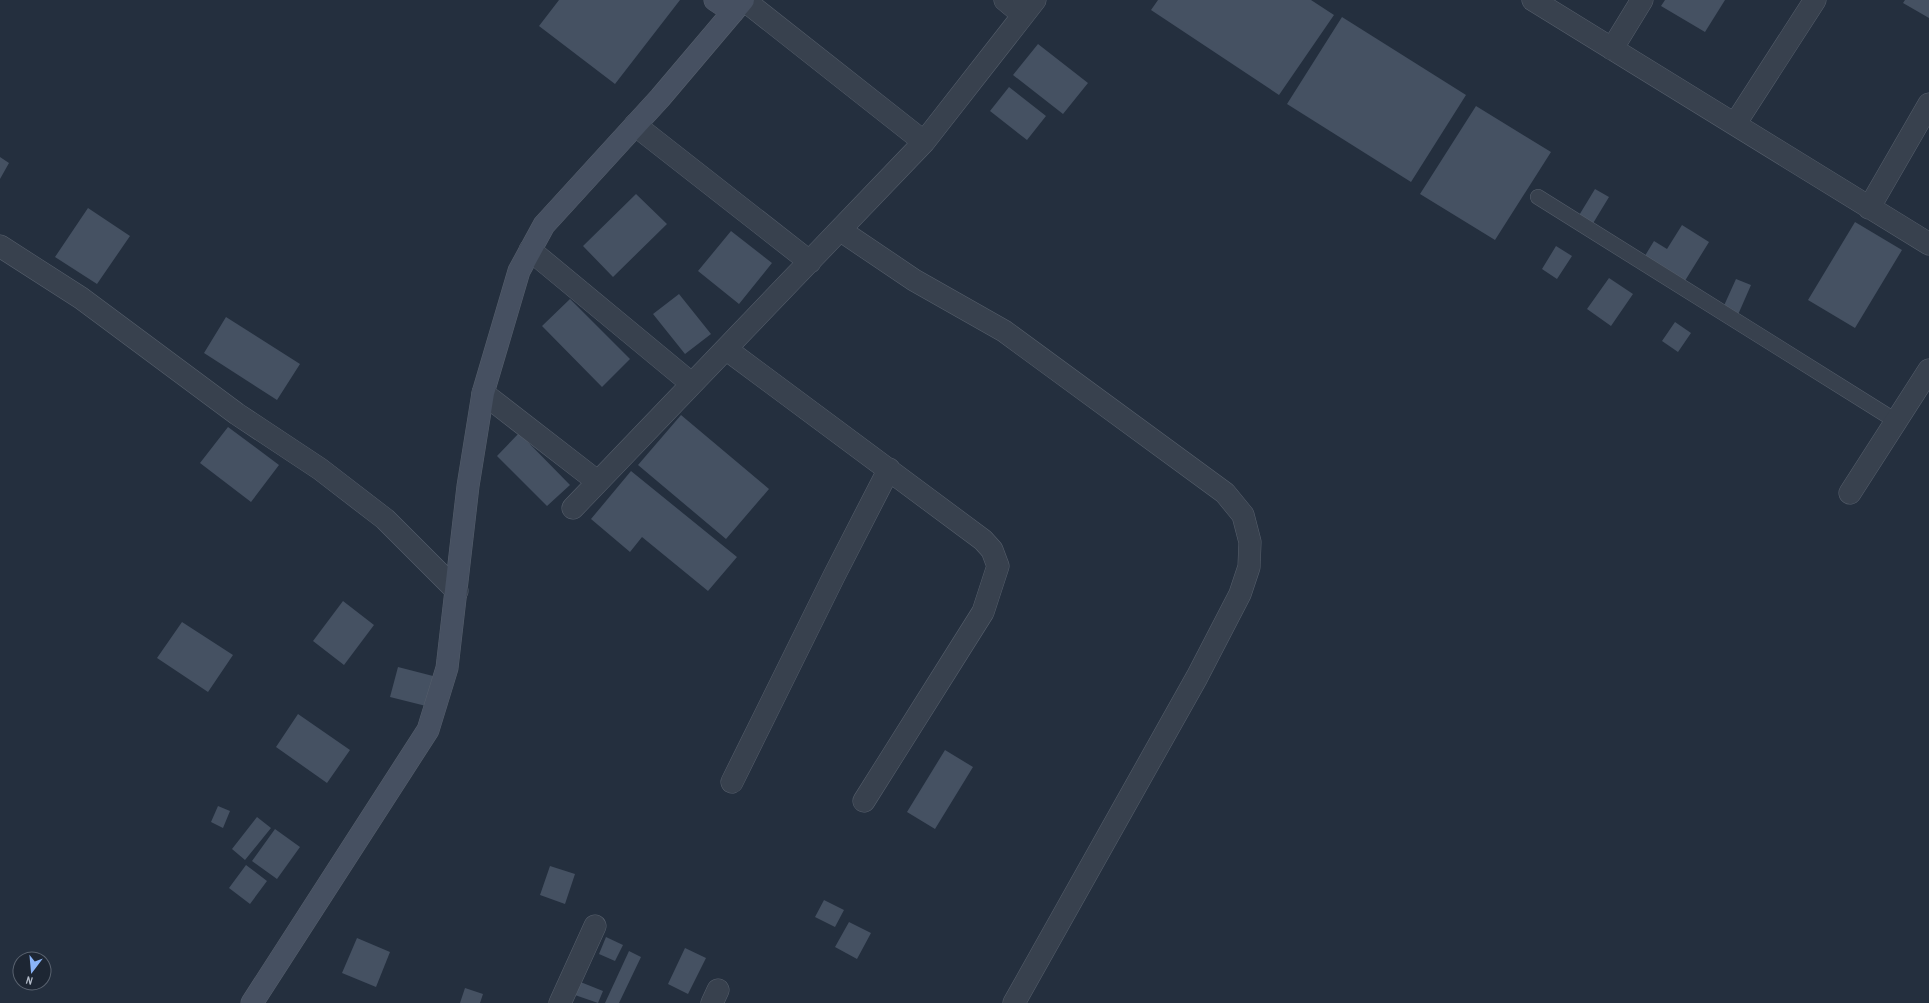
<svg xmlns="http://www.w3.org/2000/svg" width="1929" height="1003" font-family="'Archivo Narrow',sans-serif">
	<rect width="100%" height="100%" fill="#242f3e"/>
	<!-- building -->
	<path fill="#455162" d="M559,0H680L615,84L539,26Z
		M1158,0H1311L1334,15L1279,95L1151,10Z
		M1665,0H1725L1705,32L1661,6Z
		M1905,0H1929V18L1903,3Z
		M1342,17L1466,95L1411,182L1287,104Z
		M1038,44L1088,83L1063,114L1013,75Z
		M1009,87L1046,116L1027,140L990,111Z
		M1476,106L1551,152L1495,240L1420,194Z
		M0,157L9,163L0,179Z
		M1595,189L1609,197L1592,225L1578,217Z
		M636,194L667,224L613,277L583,246Z
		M88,208L130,236L97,284L55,257Z
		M1855,222L1902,250L1855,328L1808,300Z
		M1682,225L1709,242L1683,284L1643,259L1654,241L1667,249Z
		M731,231L772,263L739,304L698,271Z
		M1556,246L1572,256L1557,279L1542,269Z
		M1609,278L1633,294L1611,326L1587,309Z
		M1736,279L1751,285L1737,317L1722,310Z
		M679,294L711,334L685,354L653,314Z
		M570,299L630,359L602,387L542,326Z
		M226,317L300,364L277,400L204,353Z
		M1675,322L1691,333L1678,352L1662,341Z
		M681,415L769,489L726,539L638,465Z
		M228,427L279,465L251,502L200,463Z
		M519,433L570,485L547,506L497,456Z
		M631,471L737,557L708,591L642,537L630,552L591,519Z
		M343,601L374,625L344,665L313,641Z
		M182,622L233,655L208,692L157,658Z
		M398,667L433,676L426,706L390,697Z
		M298,714L350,750L327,783L276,747Z
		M945,750L973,767L935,829L907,812Z
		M218,806L230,811L223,828L211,822Z
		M257,817L271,828L245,860L232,849Z
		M275,829L300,847L277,879L252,861Z
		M246,865L267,881L250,904L229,888Z
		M550,866L575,874L565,904L540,895Z
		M824,900L844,910L835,927L815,917Z
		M849,922L871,933L857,959L835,947Z
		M606,937L623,945L615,961L599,954Z
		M357,938L390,952L376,987L342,973Z
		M685,948L706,958L688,994L668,984Z
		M629,951L641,957L619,1003H605Z
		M578,981L603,991L598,1003L572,994Z
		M465,988L483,994L480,1003H460Z"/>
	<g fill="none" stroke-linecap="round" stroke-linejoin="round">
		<!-- lane casing -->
		<g stroke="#565f6c" stroke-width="16">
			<path id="lane" d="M1538,197L1896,421"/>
		</g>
		<!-- street casing -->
		<g stroke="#565f6c" stroke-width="23">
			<path id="street" d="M744,0L924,142
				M1005,0L1023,15
				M1533,0L1929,244
				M1612,49L1642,0
				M1735,124L1815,0
				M635,125L810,262
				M1869,208L1929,104
				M840,230L914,280L1004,331L1225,493L1243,515L1250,542L1249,567L1240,594L1197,677L1014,1003
				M0,246L81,298L237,414L320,469L385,519L457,591
				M530,250L692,384
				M726,349L983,540L992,550L998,566L983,612L864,801
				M483,393L598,482
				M1850,493L1929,370
				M573,508L924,142L1035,0
				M732,782L834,576L889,469
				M560,1003L595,926
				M712,1003L718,990"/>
		</g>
		<!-- secondary casing -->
		<g stroke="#565f6c" stroke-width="23">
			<path id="secondary" d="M715,0L733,12
				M252,1003L428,730L447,668L468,486L483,393L519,271L544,225L660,98L743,0"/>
		</g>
		<!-- lane -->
		<use href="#lane" stroke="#38414e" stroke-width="15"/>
		<!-- street -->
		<use href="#street" stroke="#38414e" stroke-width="22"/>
		<!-- secondary -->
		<use href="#secondary" stroke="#465061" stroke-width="22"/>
	</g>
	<!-- north arrow -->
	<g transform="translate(32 971) rotate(196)"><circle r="19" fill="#1d2633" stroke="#59626f"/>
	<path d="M0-3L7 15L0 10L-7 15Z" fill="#8ab4f8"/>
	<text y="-6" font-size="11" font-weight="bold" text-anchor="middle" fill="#b4bcc9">N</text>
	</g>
</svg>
